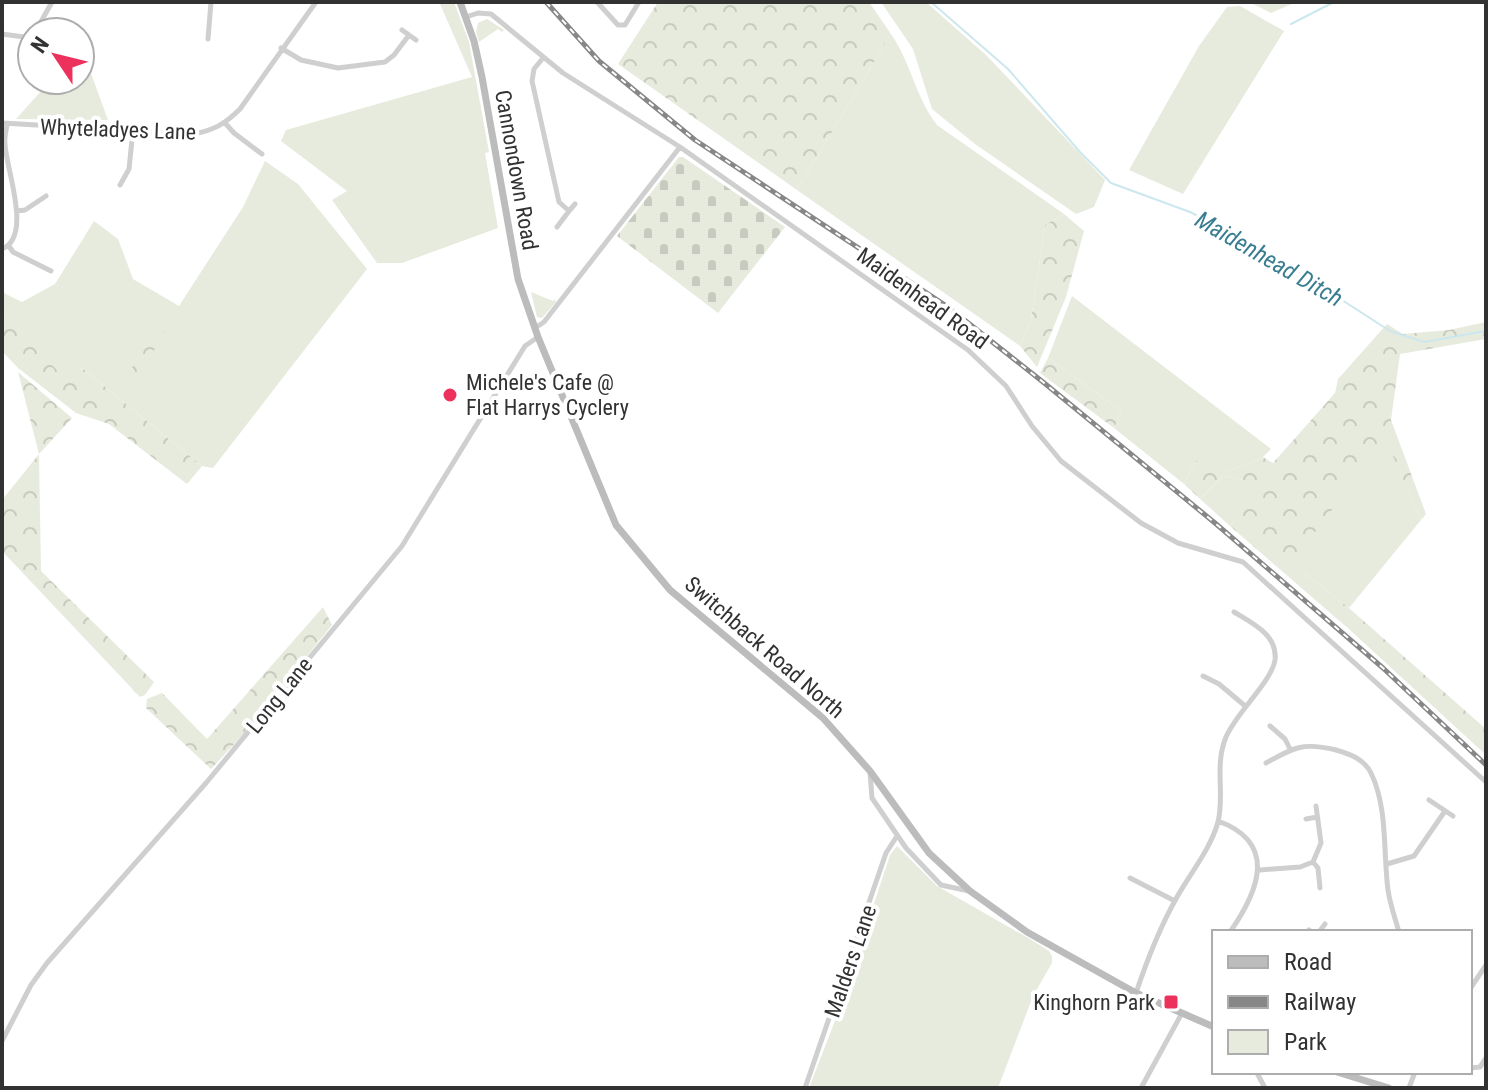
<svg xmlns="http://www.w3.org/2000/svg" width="1488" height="1090" font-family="'Roboto Condensed',sans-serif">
	<defs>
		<pattern id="forest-crowns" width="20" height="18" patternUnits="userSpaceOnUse" patternTransform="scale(2)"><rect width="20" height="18" fill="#e7ebdd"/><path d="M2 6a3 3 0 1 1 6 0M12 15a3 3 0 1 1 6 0" fill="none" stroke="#c7cabe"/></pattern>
		<pattern id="cemetery-stones" width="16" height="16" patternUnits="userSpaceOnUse" patternTransform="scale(2)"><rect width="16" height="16" fill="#e7ebdd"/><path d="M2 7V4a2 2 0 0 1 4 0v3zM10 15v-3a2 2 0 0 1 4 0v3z" fill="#c7cabe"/></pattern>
	</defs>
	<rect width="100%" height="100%" fill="#fff"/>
	<!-- green -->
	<path fill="#e7ebdd" d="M444,2H454L469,42L489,152L485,153L498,228L402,263H377L332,200L347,191L281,141L286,130L472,77L440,4Z
		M881,2H926L986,55L1105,180L1094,207L1076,214L975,144L932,109L913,49Z
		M1249,2H1296L1271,13Z
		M1240,6L1284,31L1183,194L1129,170L1199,46L1227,7Z
		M487,19L504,30L502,32L498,29L479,42L476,32L478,23Z
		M891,34C911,63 916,98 937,125L1064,214L1045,225L1031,320L1020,346L797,190Z
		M81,46L108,120L16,119L51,80H80Z
		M265,161L298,184L367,269L213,468L202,466L82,368L69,384L2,312V292L22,302L55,284L94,221L118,239L133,279L179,306L243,207Z
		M531,292L553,301L555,299L556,302L542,318L537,317Z
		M1072,296L1271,449L1263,457L1227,472L1196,461L1184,484L1114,428L1122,411L1048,358Z
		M1386,439L1421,520L1349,608L1304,573L1293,559Z
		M1223,476L1259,483L1230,526L1200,499Z
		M897,846L937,886L1030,939L1049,951L1052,956V963L1033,996L998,1088H809L838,1013L890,855Z"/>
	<!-- forest -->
	<path fill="url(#forest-crowns)" d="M658,2H869L891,34L797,190L618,64Z
		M1064,214L1084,231L1066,297L1037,367L1020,346L1031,320L1045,225Z
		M2,312L69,383L82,368L202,466L187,484L109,424L76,413L18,368L2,351Z
		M173,317L139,377L125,385C137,358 144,329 173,317Z
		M1486,322V339L1400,354L1391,420L1426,514L1421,520L1386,440L1294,559L1304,573L1349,608L1486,729V755L1350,630L1230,526L1258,483L1223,476L1200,499L1184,484L1196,461L1211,458L1227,472L1263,457L1273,463L1335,393L1338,379L1387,324L1403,334L1449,330Z
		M1048,358L1122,411L1114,428L1040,373Z
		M18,372L72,418L39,454L41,571L154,682L145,695L140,697L2,551V500L39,454Z
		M323,607L332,625L251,726L211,769L146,708L147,699L162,693L207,739Z"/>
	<!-- cemetery -->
	<path fill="url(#cemetery-stones)" d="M679,157H683L785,227L718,313L617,236Z"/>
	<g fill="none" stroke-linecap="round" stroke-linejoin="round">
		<!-- stream -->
		<path stroke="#cce7ee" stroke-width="2" d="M931,2L1008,69L1080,152L1111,183L1190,212L1260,247L1390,331L1424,342L1486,331
			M1291,24L1334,2"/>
		<!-- minor -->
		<path stroke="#cfcfcf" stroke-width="5" d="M597,2L618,25H625L639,2
			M466,17L478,13L491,14L563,73L680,147L968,350L1006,386L1032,426L1061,461L1141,523L1178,543L1243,562L1486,782
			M402,30L416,40
			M2,34L24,37L38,27L52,2
			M208,39L211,2
			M281,48L301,60L338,68L385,62L394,55L409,35
			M543,58L534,69L532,81L559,202L569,211L557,227
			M2,123L194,134C214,130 225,124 240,109L316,2
			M225,123L234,133L262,154
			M120,185L129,169L133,130
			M17,211L25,210L46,196
			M569,211L575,204
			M9,246L13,252L51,271
			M2,249C33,237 6,169 5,144C4,138 6,131 7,125
			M535,328L544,322L680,147
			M1203,676L1219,684L1244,705
			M1270,726L1285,739L1290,749
			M1266,763C1294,747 1304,742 1336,750C1350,754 1364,759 1371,773C1388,808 1383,852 1388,890C1390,904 1395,918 1399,932
			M870,772L872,798L906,848L941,885L969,891
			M1429,800L1453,816
			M1316,806L1321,843L1313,862L1318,868L1320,888
			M1306,819L1317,817
			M1218,821C1279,843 1258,892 1230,932
			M1387,864L1414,856L1445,811
			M1260,870L1300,867L1313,862
			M1130,878L1175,901
			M1309,930L1312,932
			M1319,932L1325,924
			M1470,989L1486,965
			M1136,993C1147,960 1160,927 1177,897C1190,874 1211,848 1218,822C1225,794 1214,766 1226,737C1236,713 1272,681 1275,660C1278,635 1252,623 1234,612
			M2,1041L31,985L47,963L206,783L402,546L525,346L538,337
			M1470,1068L1480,1067L1486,1058
			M1257,1073L1265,1088
			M805,1088L886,853L897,836
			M1141,1088L1182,1013
			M1409,1088L1415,1072"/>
		<!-- secondary -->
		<path stroke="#bcbcbc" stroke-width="7" d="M460,2L474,41L482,77L518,279L538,337L616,525L670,590L823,718L870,771L929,853L970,891L1027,932L1059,950L1136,993L1214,1027
			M1337,1072L1389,1088"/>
		<!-- rail casing -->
		<g stroke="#878787" stroke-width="5">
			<path id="rail" d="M546,2L599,61L695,140L948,307L1043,382L1215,523L1383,668L1486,765"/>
		</g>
		<!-- rail -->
		<use href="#rail" stroke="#fff" stroke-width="2" stroke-dasharray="6" stroke-linecap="butt"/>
	</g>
	<!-- markers -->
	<g fill="#ec315d" stroke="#fff" stroke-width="3">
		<circle cx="450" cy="395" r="8"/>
		<rect x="1163" y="994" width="16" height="16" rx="4"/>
	</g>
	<g text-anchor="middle" stroke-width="8" stroke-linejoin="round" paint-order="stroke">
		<!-- street labels -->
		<g font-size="22" fill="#323232" stroke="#fff">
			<text transform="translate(118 129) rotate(2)" y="8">Whyteladyes Lane</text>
			<text transform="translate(517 170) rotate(80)" y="8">Cannondown Road</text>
			<text transform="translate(923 298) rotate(36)" y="8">Maidenhead Road</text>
			<text transform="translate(765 647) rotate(41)" y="8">Switchback Road North</text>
			<text transform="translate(279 695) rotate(-51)" y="8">Long Lane</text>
			<text transform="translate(850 961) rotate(-71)" y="8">Malders Lane</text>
		</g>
		<!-- poi labels -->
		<g font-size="22" fill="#323232" stroke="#fff" text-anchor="start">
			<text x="466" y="390">Michele's Cafe @<tspan x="466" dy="25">Flat Harrys Cyclery</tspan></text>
			<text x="1155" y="1010" text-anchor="end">Kinghorn Park</text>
		</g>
		<!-- water labels -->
		<g font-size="24" font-style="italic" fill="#397d91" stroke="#fff">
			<text transform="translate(1269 259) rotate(30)" y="8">Maidenhead Ditch</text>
		</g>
	</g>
	<!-- border -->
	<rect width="1488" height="1090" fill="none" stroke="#323232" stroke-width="8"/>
	<!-- legend -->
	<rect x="1212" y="930" width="260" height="144" fill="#ffffff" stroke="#adadad" stroke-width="2"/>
	<rect x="1228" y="956" width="40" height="12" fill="#bcbcbc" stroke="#adadad" stroke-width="2"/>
	<text x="1284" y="970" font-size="24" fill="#323232">Road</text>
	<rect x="1228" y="996" width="40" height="12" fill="#878787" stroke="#adadad" stroke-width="2"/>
	<text x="1284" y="1010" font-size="24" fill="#323232">Railway</text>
	<rect x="1228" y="1030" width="40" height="24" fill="#e7ebdd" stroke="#adadad" stroke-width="2"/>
	<text x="1284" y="1050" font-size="24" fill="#323232">Park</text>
	<!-- north arrow -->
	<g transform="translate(56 56) rotate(305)"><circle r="38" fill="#ffffff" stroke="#adadad" stroke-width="2"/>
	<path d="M0-6L14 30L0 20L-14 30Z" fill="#ec315d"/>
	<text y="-12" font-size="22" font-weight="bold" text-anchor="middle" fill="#323232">N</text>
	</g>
</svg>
